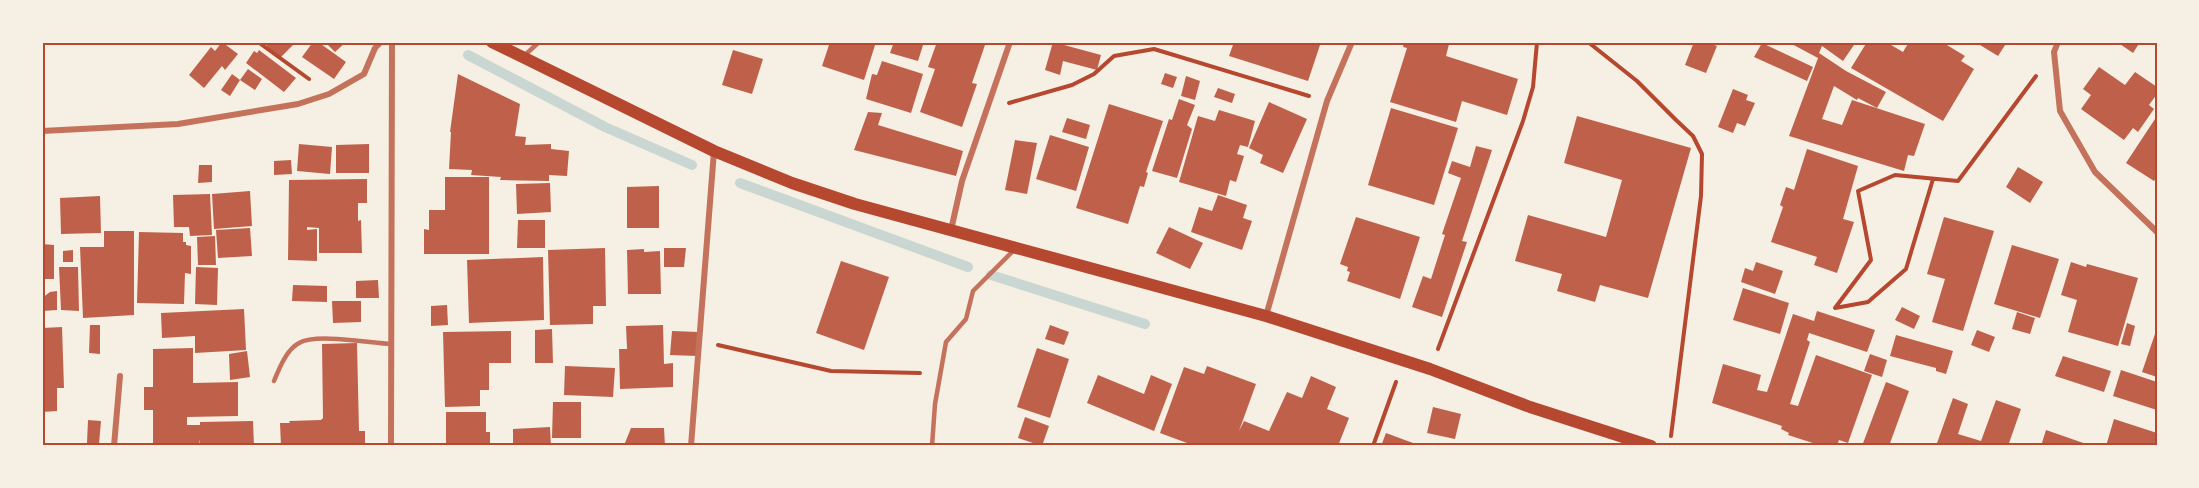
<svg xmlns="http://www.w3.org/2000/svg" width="2199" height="488" font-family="'Work Sans',sans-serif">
	<rect width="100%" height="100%" fill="#f6efe4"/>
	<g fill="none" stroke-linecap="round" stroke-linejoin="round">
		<!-- stream -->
		<path stroke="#c9d6d2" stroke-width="10" d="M468,55L605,127L692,165
			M740,183L968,267
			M991,275L1145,324"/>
	</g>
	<!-- building -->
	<path fill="#bf614a" d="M222,42L238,54L225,70L222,66L204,88L189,75L211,47L215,51Z
		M269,42H296L279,59L265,48Z
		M313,42H318L346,62L334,79L302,57Z
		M325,42H346L335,52Z
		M830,42H876L864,80L822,66Z
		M894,42H924L918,61L890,53Z
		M937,42H986L972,83L977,84L962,127L920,112L935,69L928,67Z
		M1053,42L1101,55L1097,70L1063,61L1060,75L1045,70Z
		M1234,42H1321L1308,81L1229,56Z
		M1404,42H1441L1449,44L1446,56L1518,79L1507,115L1462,101L1456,122L1390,102L1407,48L1403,47Z
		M1694,42H1706L1717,46L1706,73L1685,65Z
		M1788,42H1856L1843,61L1822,46L1819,53L1846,71L1886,92L1877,108L1858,98L1857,100L1834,86L1822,119L1842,125L1852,100L1925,124L1914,156L1908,155L1904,171L1789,136L1818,58Z
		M1867,42H1886L1903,52L1909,42H1942L1965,56L1961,61L1974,69L1943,121L1851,68Z
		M1982,42H2007L1998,56L1980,45Z
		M2117,42H2140L2133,53Z
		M1762,43L1813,67L1807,81L1754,57Z
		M259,50L296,78L284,92L246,63L254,51L257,53Z
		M733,50L763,59L752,94L722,85Z
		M882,61L923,74L911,113L866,99L872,74L877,75Z
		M2099,67L2125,85L2135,72L2157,87V94L2149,105L2154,109L2138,132L2133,128L2124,140L2081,109L2091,95L2083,89Z
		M248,69L262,79L255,90L240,80L230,96L221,90L232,74L240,80Z
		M1165,73L1177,77L1173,88L1161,84Z
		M458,74L520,104L515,136L526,137L525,145L551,144V149L569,151L567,176L549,175V181L500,180L501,177L471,175L472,170L449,169L451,132H450Z
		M1186,76L1200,81L1195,100L1181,96Z
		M1218,88L1235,94L1232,103L1214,97Z
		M1733,89L1748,95L1746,100L1755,103L1745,126L1737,123L1733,133L1718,127Z
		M1179,99L1195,105L1187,125L1192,129L1177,178L1152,171L1169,119L1172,120Z
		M1269,102L1307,119L1283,173L1260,163L1263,155L1249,148Z
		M1109,104L1163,121L1146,172L1148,173L1144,187L1140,186L1128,224L1076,208Z
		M1391,108L1458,128L1434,205L1368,185Z
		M1219,110L1255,121L1248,147L1240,145L1237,154L1244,156L1236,182L1230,180L1226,196L1179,182L1198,116L1215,121Z
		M868,112L882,113L878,125L963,151L956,176L854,150Z
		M1577,116L1691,148L1648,298L1600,285L1595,302L1557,291L1562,274L1515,261L1528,215L1606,237L1622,180L1564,163Z
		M2157,116V177L2154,181L2126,163Z
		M1067,118L1090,125L1086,139L1062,132Z
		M1050,135L1089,147L1076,191L1036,179Z
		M1015,140L1037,143L1027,194L1005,190Z
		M299,144L332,147L330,174L297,171Z
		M369,144V173H336V145Z
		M1476,146L1492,150L1462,241L1467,242L1442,317L1412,307L1423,276L1431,279L1445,235L1442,234L1461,178L1448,173L1452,161L1470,167Z
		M1807,149L1858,166L1843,219L1854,222L1837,273L1814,265L1817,257L1771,242L1783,207L1780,205L1786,187L1794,190Z
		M291,160L292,174L274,175V161Z
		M199,165H212V182L198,183Z
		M2018,167L2043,182L2030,203L2006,187Z
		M445,177H489V254H424V229L429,230V210H445Z
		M367,179V203H358V221L361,220L362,253H319V228L307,227V230L317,229V261L288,260L289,180Z
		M550,183L551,212L517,214L516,184Z
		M659,186V228H627V187Z
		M250,191L252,226L214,229L212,194Z
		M210,194L212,235L190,236L189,227H174L173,195Z
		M1218,195L1247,205L1243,218L1252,221L1242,250L1191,232L1199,207L1212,211Z
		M100,196L101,233L61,234L60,198Z
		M1356,217L1420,237L1400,299L1347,281L1350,272L1347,271L1348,267L1340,264Z
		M1944,217L1994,231L1963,331L1932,322L1945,279L1927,274Z
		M518,220H545V248H517Z
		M1169,227L1203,243L1190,269L1156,253Z
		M250,228L252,256L218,258L216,230Z
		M104,231H134V315L83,318L80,247H104Z
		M139,232L183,233V242H186V245L191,246V274L185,273L184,304L137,303Z
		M215,236L216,265H198L197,237Z
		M42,244L54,245V279H42Z
		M2012,245L2059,259L2040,318L1994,304Z
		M605,248L606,306H593V324L550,325L548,250Z
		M664,248H686L684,267H664Z
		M644,249V252L660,251L661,294H628L627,250Z
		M73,250V262H63V251Z
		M543,257L544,320L469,323L467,260Z
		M841,261L889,277L864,350L816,333Z
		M1756,262L1783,271L1775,294L1741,282L1745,268L1753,271Z
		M2071,262L2086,267L2087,264L2138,278L2118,346L2068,332L2077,300L2061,295Z
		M59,267H78L79,311L61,310Z
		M196,267L218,268L217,305L195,304Z
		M378,280L379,298H356V281Z
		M293,285L327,286V302L292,301Z
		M1743,288L1789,303L1780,334L1733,320Z
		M57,291V310L42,311V298L50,292Z
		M332,301H361V322L333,323Z
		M447,305L448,325L431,326V306Z
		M1902,307L1920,316L1914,329L1895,320Z
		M244,309L246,350L195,353V336L162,338L161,313Z
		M1817,311L1875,330L1867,352L1809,333L1807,340L1810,342L1790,404L1798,406L1816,355L1872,375L1848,443L1839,440L1837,446H1822L1788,435L1789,433L1781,429L1782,426L1712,403L1723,364L1761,375L1757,390L1767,392L1793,314L1814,321Z
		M2017,312L2035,318L2030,334L2012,329Z
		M2127,323L2135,326L2130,346L2121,344Z
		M90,325H100V354L89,353Z
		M663,325L664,364L673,363V387L620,389L619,349H627L626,326Z
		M1050,325L1069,332L1064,345L1045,339Z
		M62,327L64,388H57V411L42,412V328Z
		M2157,328V377L2142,372Z
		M552,329L553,363H535V330Z
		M1977,330L1995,337L1989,352L1971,345Z
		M511,331V363H489V390H480V406L445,407L443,332Z
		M672,331L698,332L697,356L670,355Z
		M1896,335L1953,351L1946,374L1936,371V368L1890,356Z
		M357,343L359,431H365V446H281L280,423H290L289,421L321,420L323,418L322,344Z
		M193,348V383L238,382V416L187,417V425H200V422L253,421L254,446H200V439L199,446H153V410H144V387H153V349Z
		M1037,348L1069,359L1050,418L1017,407Z
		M247,351L250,377L230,380L229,354Z
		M1870,354L1887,360L1882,377L1864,371Z
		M2063,356L2111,371L2104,392L2055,376Z
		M565,366L615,368L613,397L564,395Z
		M1207,366L1256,384L1239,431L1244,421L1269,431L1287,392L1302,398L1311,376L1336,387L1327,409L1349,418L1338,446H1195L1160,433L1184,367L1204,374Z
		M2121,370L2157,382V410L2113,396Z
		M1098,375L1144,394L1151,375L1172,384L1154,431L1087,403Z
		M1886,382L1909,391L1889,446H1862Z
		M1953,398L1968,404L1958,434L1981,441L1996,400L2021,409L2008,446H1936Z
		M553,402H581V438H552Z
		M1433,407L1461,414L1455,439L1427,433Z
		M446,412H486V432H490V446H446Z
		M1025,417L1049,426L1042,446L1018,438Z
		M2114,419L2157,433V446H2106Z
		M88,420L101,421L99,444L87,443Z
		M550,427L551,446H513V429Z
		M631,428H664L665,446H578L577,444L625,443Z
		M2046,430L2092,446H2041Z
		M1386,433L1421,446H1381Z"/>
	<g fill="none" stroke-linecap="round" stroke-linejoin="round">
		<!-- path -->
		<path stroke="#b5482f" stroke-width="4" d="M258,42L309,79
			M1588,42L1637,81L1676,120L1693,136L1702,154L1701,196L1671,436
			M1009,103L1072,85L1094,74L1114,56L1154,49L1309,96
			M1933,179L1906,269L1868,302L1835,308L1871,260L1858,191L1895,175L1958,181L2036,76
			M718,345L831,371L920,373
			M1438,349L1523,121L1533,87L1537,42
			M1373,446L1396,382"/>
		<!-- service -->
		<path stroke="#c5725c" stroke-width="4.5" d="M524,56L539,42
			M274,381C279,369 286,350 299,343C316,333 370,343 391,344
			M932,446L935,404L946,342L966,319L973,291L1014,250"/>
		<!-- minor -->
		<path stroke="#c5725c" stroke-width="6" d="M2058,42L2054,52L2060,111L2095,172L2157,232
			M42,131L178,124L298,104L329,94L364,74L375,48L381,42
			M951,230L962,181L1010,42
			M1266,316L1327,101L1352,42
			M114,446L120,376
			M391,446L392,42
			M691,446L714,151"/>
		<!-- secondary -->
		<path stroke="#b5482f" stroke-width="12" d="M492,42L714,151L792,183L855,204L1266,316L1430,369L1530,407L1651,446"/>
	</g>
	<!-- border -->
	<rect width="2199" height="488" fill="none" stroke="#f6efe4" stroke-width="87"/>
	<rect x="44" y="44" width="2112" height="400" fill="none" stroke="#b5482f" stroke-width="2"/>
</svg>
